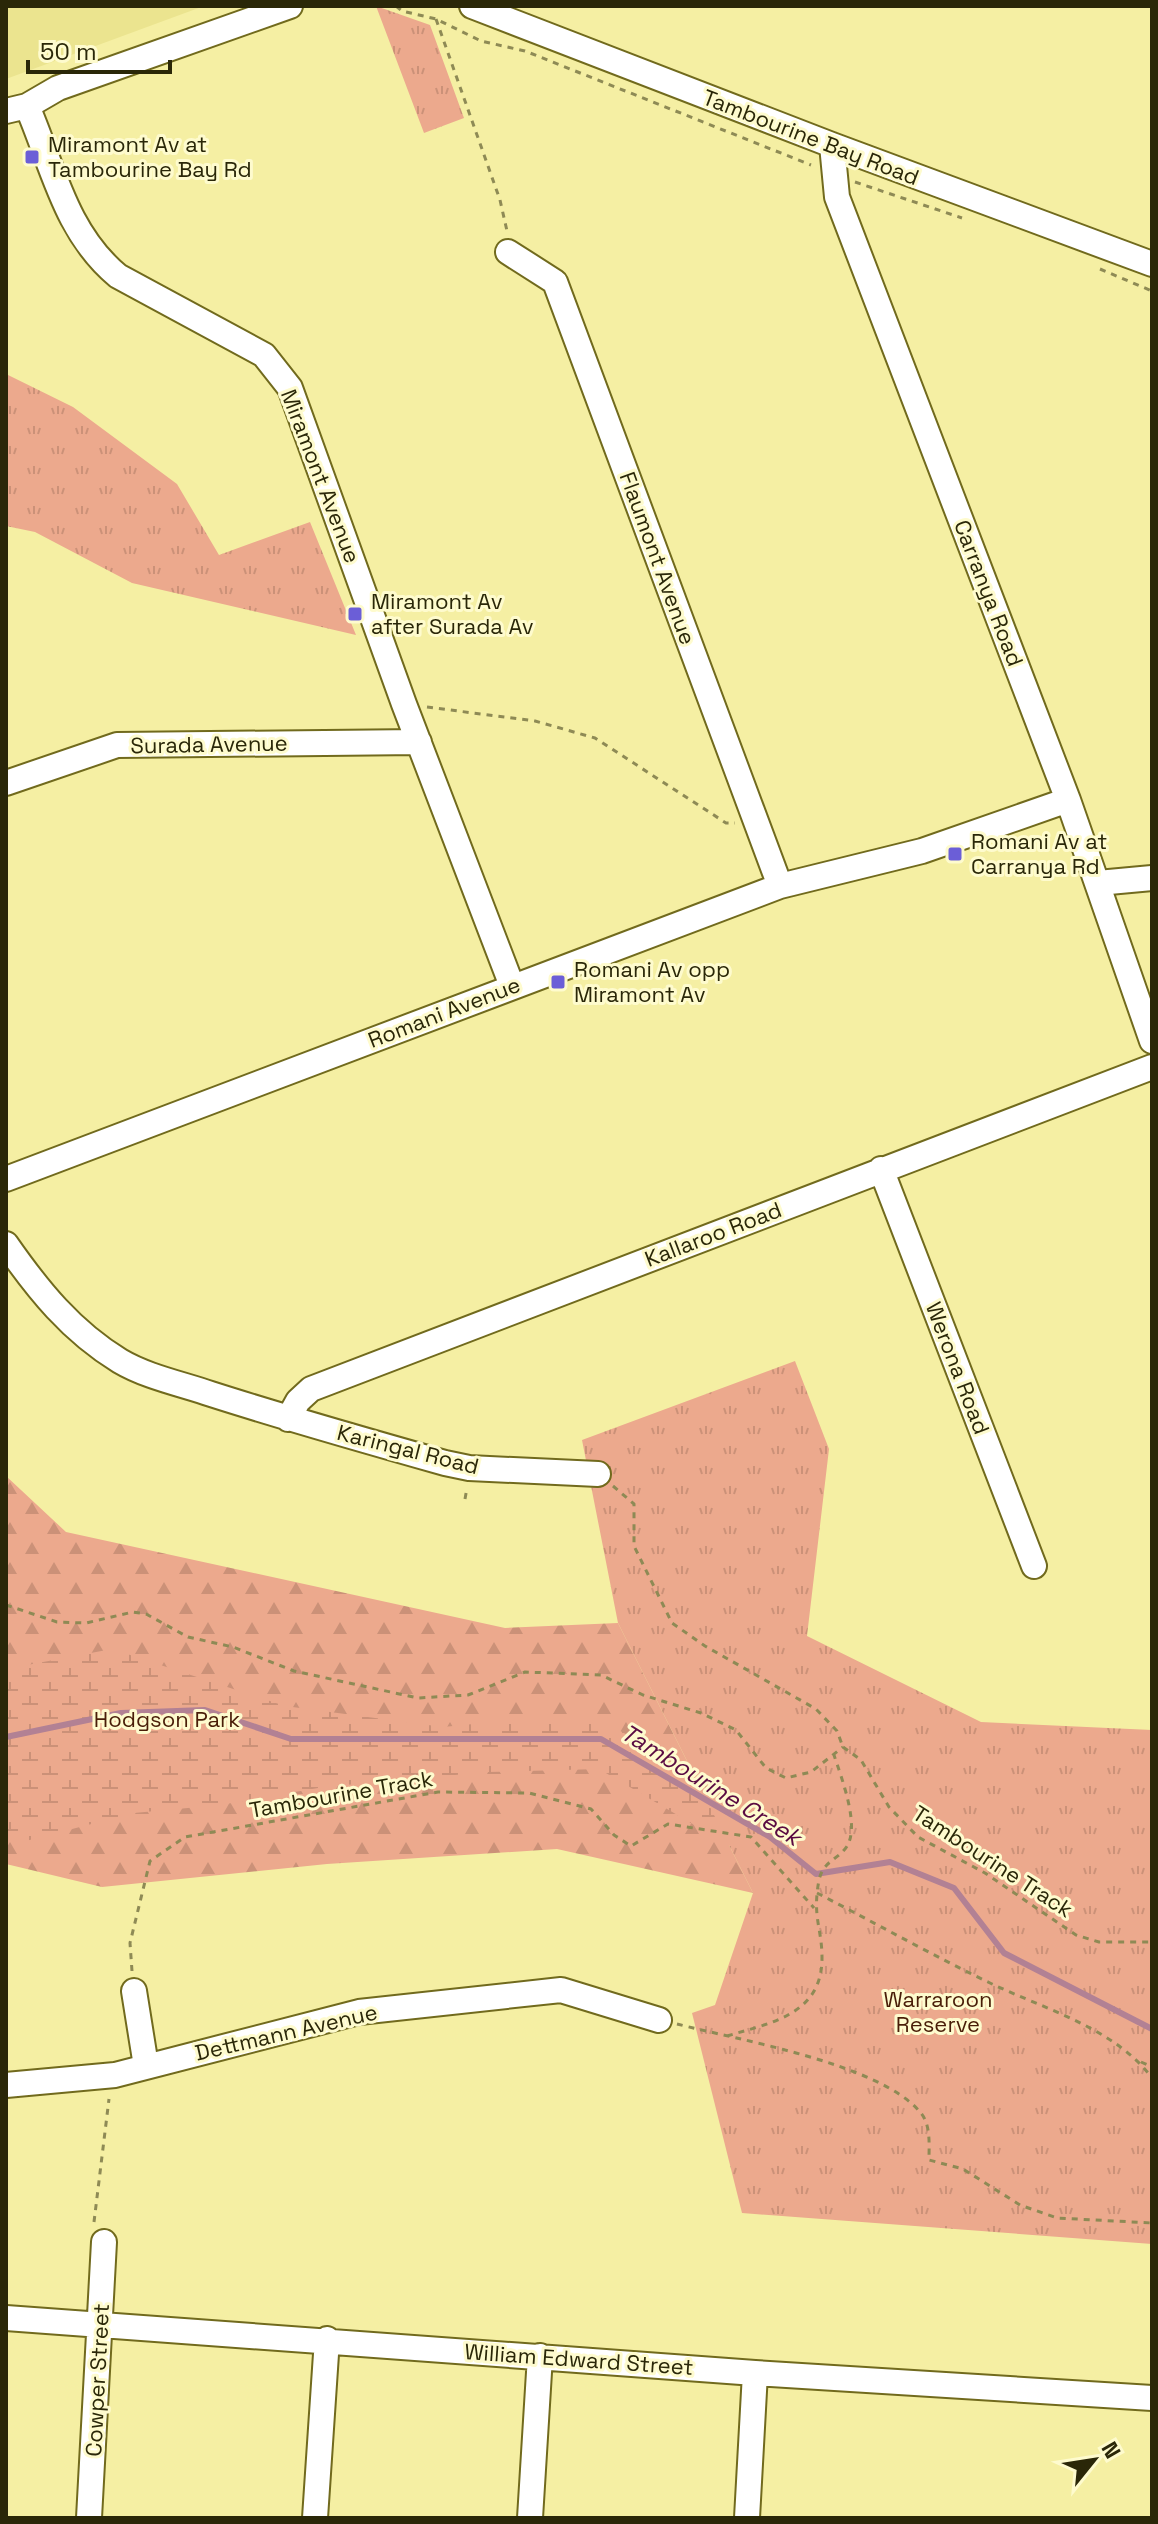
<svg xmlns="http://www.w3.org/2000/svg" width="1158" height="2524" font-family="'Space Grotesk',sans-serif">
	<defs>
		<pattern id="forest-firs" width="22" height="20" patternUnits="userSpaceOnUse" patternTransform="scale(2)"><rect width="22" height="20" fill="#eca98d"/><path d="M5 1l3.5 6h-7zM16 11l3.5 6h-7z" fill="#cb9178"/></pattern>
		<pattern id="wetland-marsh" width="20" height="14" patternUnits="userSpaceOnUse" patternTransform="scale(2)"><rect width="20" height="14" fill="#eca98d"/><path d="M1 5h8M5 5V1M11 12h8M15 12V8" fill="none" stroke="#cb9178"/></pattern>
		<pattern id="park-tufts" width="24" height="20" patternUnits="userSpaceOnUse" patternTransform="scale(2)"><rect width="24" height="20" fill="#eca98d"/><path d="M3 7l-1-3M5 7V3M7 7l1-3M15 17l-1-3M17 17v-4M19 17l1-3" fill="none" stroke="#cb9178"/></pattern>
	</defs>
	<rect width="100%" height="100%" fill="#f5efa3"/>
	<!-- built -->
	<path fill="#ebe48f" d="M6,6H204L6,79Z"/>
	<!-- forest -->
	<path fill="url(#forest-firs)" d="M6,1476L66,1532L505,1628L618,1623L753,1893L557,1849L327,1864L102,1887L6,1864Z"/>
	<!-- wetland -->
	<path fill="url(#wetland-marsh)" d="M112,1649L285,1706L443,1727L504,1721H602L781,1819L754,1860L599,1769L488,1772L324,1787L220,1805L134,1813L18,1843L6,1837V1669Z"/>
	<!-- park -->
	<path fill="url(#park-tufts)" d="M376,6L430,25L464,118L424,133Z
		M6,374L73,407L177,484L219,555L310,522L356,635L132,583L35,532L6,526Z
		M795,1361L829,1449L807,1636L981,1722L1152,1730V2244L742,2213L692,2013L715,2005L753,1893L618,1623L582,1440Z"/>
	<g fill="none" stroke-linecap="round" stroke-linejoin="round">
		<!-- stream -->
		<path stroke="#b28194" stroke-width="6" d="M6,1737L121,1713L205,1710L291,1739H601L770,1837L816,1874L890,1862L954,1888L1004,1953L1152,2029"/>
		<!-- minor casing -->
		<g stroke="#716a1d" stroke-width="28">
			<path id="minor" d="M472,6L832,145L1152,264
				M27,106C53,166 65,232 118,276L264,355L290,388L404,704L512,986
				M6,111L27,106L58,88L290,6
				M832,145L837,197L1068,800L1152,1041
				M508,252L555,282L780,886
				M6,783L117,745L419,742
				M1098,883L1152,878
				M881,1169L1034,1566
				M6,1179L780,886L922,851L1068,800
				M6,1244C38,1290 71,1331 120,1361C147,1377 182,1384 211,1394C289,1419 367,1441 445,1463L469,1468L598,1474
				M288,1419L298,1401L311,1389L1152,1067
				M134,1991L146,2066
				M6,2085L115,2075L359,2012L561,1990L659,2020
				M6,2318L755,2373L1152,2398
				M89,2518L104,2242
				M315,2518L327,2339
				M530,2518L540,2356
				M747,2518L755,2373"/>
		</g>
		<!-- path -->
		<path stroke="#8e8a55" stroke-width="3" stroke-dasharray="6 6" stroke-linecap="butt" d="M396,6L402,11L436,19L481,41L525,51L811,165
			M436,19L500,200L507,231
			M855,182L962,218
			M1100,269L1152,291
			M427,707L535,721L595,738L726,823H735
			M613,1486L634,1504V1546L672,1623L705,1646L816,1709L837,1731L843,1747
			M465,1499L467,1488
			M6,1605L57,1622L86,1623L133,1612L146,1614L188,1637L233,1647L294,1671L418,1698L468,1695L525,1672L601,1675L643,1695L701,1713L736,1730L766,1768L786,1778L811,1772L843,1747
			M843,1747L861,1760L889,1807L918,1837L985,1873L1076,1935L1099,1942H1152
			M817,1893C875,1923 932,1955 990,1983C1044,2009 1115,2028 1152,2078
			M132,1971L130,1943L150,1861L185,1837L438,1792L529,1793L591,1809L614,1835L631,1846L668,1824L751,1837L814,1908
			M677,2024C739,2040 880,2064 920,2112C931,2124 929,2144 929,2160L963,2169L1020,2205L1057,2218L1152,2223
			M727,2036C770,2023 822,2015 822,1958C822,1928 812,1917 819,1880C823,1862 835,1861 845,1849C862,1829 841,1777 834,1755
			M1141,2062L1152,2067
			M94,2222L109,2099"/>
		<!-- minor -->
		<use href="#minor" stroke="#fff" stroke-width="24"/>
	</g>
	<!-- markers -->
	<g fill="#6b5ed7" stroke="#fefbce" stroke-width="3">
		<rect x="24" y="149" width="16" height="16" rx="4"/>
		<rect x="347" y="606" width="16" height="16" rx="4"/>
		<rect x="947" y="846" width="16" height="16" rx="4"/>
		<rect x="550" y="974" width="16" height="16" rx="4"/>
	</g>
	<g text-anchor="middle" stroke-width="6" stroke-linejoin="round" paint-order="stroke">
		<!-- street labels -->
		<g font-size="22" fill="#2a2708" stroke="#fefbce">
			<text transform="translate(811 137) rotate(21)" y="8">Tambourine Bay Road</text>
			<text transform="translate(321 476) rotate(69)" y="8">Miramont Avenue</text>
			<text transform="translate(658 558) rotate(70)" y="8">Flaumont Avenue</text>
			<text transform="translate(989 593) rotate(69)" y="8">Carranya Road</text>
			<text transform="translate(209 744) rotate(-1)" y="8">Surada Avenue</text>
			<text transform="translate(444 1012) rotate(-21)" y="8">Romani Avenue</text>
			<text transform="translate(713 1234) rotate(-21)" y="8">Kallaroo Road</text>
			<text transform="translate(958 1368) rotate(69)" y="8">Werona Road</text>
			<text transform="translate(408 1449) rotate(14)" y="8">Karingal Road</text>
			<text transform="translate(341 1794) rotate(-10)" y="8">Tambourine Track</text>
			<text transform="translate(993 1861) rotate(33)" y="8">Tambourine Track</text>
			<text transform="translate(286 2032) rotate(-13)" y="8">Dettmann Avenue</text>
			<text transform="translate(579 2359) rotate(4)" y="8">William Edward Street</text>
			<text transform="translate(97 2380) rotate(-87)" y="8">Cowper Street</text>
		</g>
		<!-- poi labels -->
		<g font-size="22" fill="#2a2708" stroke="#fefbce" text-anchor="start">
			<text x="48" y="152">Miramont Av at<tspan x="48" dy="25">Tambourine Bay Rd</tspan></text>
			<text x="371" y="609">Miramont Av<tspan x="371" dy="25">after Surada Av</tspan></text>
			<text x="971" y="849">Romani Av at<tspan x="971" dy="25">Carranya Rd</tspan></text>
			<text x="574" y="977">Romani Av opp<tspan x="574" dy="25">Miramont Av</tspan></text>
		</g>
		<!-- park labels -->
		<g font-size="22" fill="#491d08" stroke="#fefbce">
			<text x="167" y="1727">Hodgson Park</text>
			<text x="938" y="2007">Warraroon<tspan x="938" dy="25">Reserve</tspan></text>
		</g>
		<!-- water labels -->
		<g font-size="24" font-style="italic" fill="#5a0b42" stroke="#fefbce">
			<text transform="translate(711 1785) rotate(32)" y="8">Tambourine Creek</text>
		</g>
	</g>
	<!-- border -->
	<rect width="1158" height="2524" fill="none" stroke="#2a2708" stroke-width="16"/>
	<!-- north arrow -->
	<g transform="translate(1094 2460) rotate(60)" stroke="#fefbce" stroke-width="6" paint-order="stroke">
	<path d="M0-6L14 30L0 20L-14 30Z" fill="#2a2708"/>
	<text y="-12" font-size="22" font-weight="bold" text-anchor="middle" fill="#2a2708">N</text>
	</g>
	<!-- scale -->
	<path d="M28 60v12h142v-12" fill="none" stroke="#2a2708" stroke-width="4"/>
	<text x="40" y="60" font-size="24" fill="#2a2708" stroke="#fefbce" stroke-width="6" paint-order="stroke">50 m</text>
</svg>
